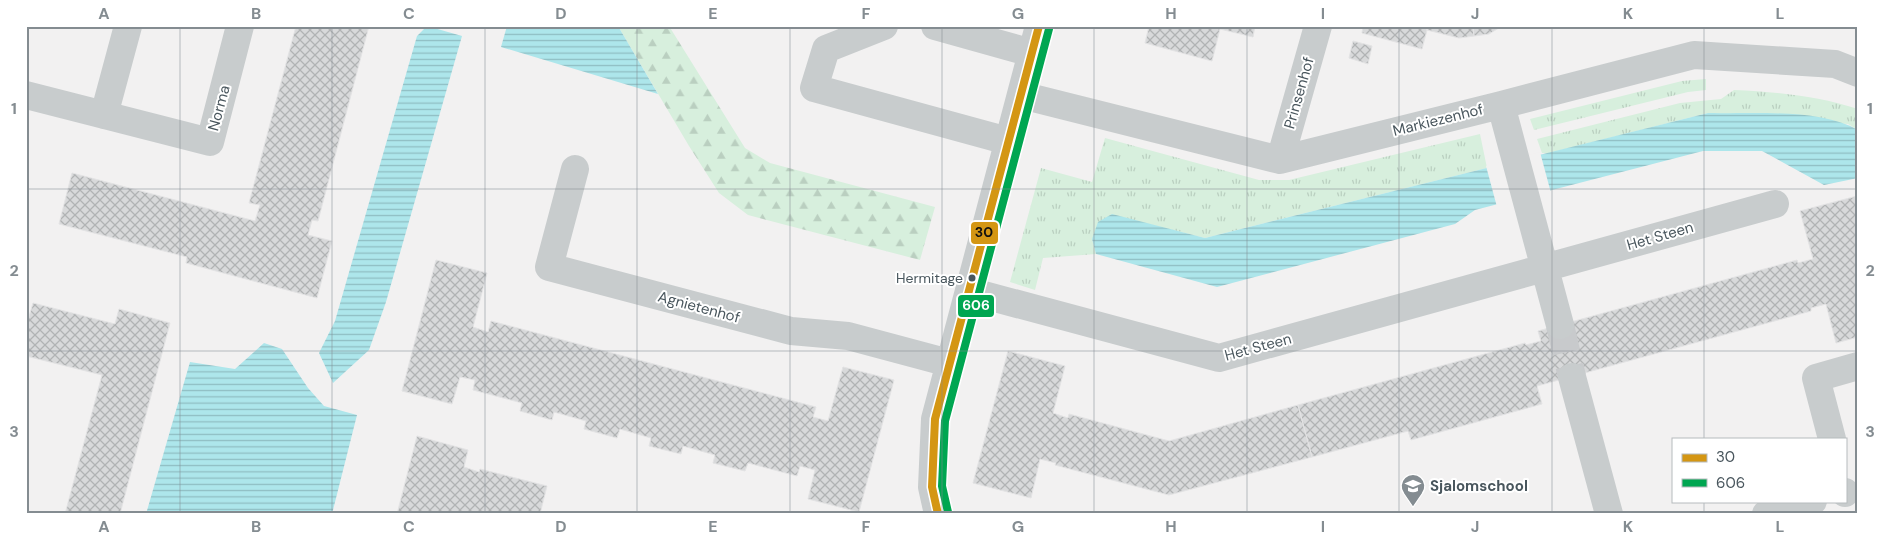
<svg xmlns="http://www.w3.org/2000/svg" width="1884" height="540" font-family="'DM Sans',sans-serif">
	<defs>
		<pattern id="grass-tufts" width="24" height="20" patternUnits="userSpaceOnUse" patternTransform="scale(1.25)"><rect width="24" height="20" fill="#d7efdd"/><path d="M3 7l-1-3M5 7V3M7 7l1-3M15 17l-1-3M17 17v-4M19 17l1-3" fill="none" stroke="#bacfc0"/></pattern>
		<pattern id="forest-firs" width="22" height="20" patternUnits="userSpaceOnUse" patternTransform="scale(1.25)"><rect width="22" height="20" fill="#d7efdd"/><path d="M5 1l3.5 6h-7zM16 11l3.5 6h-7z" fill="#bacfc0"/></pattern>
		<pattern id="water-rules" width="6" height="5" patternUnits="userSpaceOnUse" patternTransform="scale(1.25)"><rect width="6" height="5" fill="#ade6eb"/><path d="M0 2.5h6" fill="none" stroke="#8fbdc2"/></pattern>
		<pattern id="building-cross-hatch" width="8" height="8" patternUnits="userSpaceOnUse" patternTransform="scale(1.25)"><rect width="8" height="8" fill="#d8d9da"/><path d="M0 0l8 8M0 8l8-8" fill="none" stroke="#b1b3b4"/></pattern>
	</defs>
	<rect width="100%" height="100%" fill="#f2f1f1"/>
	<!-- grass -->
	<path fill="url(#grass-tufts)" d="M1706,79V90L1688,92L1534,130L1530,119L1682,81Z
		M1734,90C1777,92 1817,96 1858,109V130L1848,124L1708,113L1549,153H1542L1537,139L1680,103L1721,99Z
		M1480,134L1487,168L1205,238L1112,215L1092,239L1096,254L1043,258L1035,290L1010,282L1041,168L1092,182L1105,138L1259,180H1289Z"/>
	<!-- forest -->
	<path fill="url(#forest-firs)" d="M618,26H669L745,148L770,163L935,207L920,260L748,215L719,193L689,146Z"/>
	<!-- water -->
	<path fill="url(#water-rules)" d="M427,26L462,36L386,302L369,350L333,383L319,353L335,321L417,36Z
		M507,26H618L658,94L501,47Z
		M1708,113C1752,114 1820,108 1858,130V178L1824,185L1762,151H1703L1475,210L1455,224L1217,287L1096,254L1092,239L1098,222L1112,214L1205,238Z
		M264,343L282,349L308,388L324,406L357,415L332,514H146L190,362L235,369Z"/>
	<!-- pier -->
	<path fill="#f2f1f1" d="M1540,152L1551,193L1497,207L1486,166Z"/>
	<!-- building -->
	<path fill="url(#building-cross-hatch)" stroke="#e3e3e4" d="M296,26H369L318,221L312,220L308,235L332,241L317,298L186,263L187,257L59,224L72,173L255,221L260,205L249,203Z
		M1149,26H1255L1253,37L1220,29L1212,61L1145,43Z
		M1363,26H1427V30L1422,49L1362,33Z
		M1427,26H1473L1474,36L1459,38L1427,30Z
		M1473,26H1502L1489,34L1474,36Z
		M1353,41L1372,46L1368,64L1349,58Z
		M1857,196L1858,337L1836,343L1826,304L1811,308V311L1537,386L1542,404L1411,440L1408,431L1312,457L1298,405L1525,343L1526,345L1541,341L1538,331L1797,260L1798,263L1813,259L1800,211Z
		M436,260L487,273L473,327L488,332L491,321L816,407L813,417L828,421L843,367L894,380L859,512L808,499L815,470L800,466L797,476L748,463L745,471L713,463L715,455L683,446L681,454L649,446L651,438L620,429L617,438L584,429L586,421L554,412L552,420L520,411L522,403L473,390L475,380L460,377L452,404L402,391Z
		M33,303L115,324L119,309L170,323L120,514H65L102,375L26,356V327Z
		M1008,351L1065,366L1053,413L1068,418L1069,414L1169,441L1298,405L1312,457L1169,495L1055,465L1056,463L1040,459L1031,498L973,483Z
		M417,436L468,450L464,467L479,472L480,469L547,486L540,514H397Z"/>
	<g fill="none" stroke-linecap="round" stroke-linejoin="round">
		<!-- minor-tunnel -->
		<path stroke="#c8cacc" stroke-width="28" stroke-dasharray="28 14" stroke-linecap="butt" d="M1560,325L1572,377"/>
		<!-- minor -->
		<path stroke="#c8cccd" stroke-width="28" d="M884,26L826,49L814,88L1008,141
			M935,26L1032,53
			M26,95L210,142L240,26
			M1021,95L1280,160L1501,105L1694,55L1835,64L1858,73
			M1501,105L1560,325
			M104,115L128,26
			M1280,160L1318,26
			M575,169L549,267L791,331L848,336L949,363
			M969,291L1219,358L1775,204
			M1572,377L1609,514
			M1832,439L1816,378L1858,366
			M1845,492V493
			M938,514L932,487L935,419L1039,26
			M1766,514L1813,501"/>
		<!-- bus-1 casing -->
		<g stroke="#fff" stroke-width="11">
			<path id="bus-1" d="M938,514L932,487L935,419L1039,26"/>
		</g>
		<!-- bus-2 casing -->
		<g stroke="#fff" stroke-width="11">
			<path id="bus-2" d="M948,512L942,486L945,421L1049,29"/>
		</g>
		<!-- bus-1 -->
		<use href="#bus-1" stroke="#d49613" stroke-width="8"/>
		<!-- bus-2 -->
		<use href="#bus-2" stroke="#00a651" stroke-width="8"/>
	</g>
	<!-- grid -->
	<path fill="none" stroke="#848c91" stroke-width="1" stroke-opacity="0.55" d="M180,26V514M332,26V514M485,26V514M637,26V514M790,26V514M942,26V514M1094,26V514M1247,26V514M1399,26V514M1552,26V514M1704,26V439M26,189H1858M26,351H1858M1704,501V514"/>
	<!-- icons -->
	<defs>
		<g id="school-pin" transform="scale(1.25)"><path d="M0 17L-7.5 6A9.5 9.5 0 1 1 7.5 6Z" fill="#848c91" stroke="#fff"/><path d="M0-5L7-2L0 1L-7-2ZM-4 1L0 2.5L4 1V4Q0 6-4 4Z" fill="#fff"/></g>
	</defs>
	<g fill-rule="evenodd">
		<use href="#school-pin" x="1413" y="486"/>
	</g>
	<!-- markers -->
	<circle fill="#49565d" stroke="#fff" stroke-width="2" cx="972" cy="278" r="4.5"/>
	<g text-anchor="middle" stroke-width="4" stroke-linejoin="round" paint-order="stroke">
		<!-- bus labels -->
		<g font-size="14" fill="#49565d" stroke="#fff" text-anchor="end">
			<text x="963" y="283">Hermitage</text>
		</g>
		<!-- street labels -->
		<g font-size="15" fill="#49565d" stroke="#fff">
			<text transform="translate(1299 93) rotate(-74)" y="5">Prinsenhof</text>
			<text transform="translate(219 108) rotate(-75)" y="5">Norma</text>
			<text transform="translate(1438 120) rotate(-14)" y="5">Markiezenhof</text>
			<text transform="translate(1660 236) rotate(-16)" y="5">Het Steen</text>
			<text transform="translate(699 307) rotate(15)" y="5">Agnietenhof</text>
			<text transform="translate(1258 347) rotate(-15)" y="5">Het Steen</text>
		</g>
		<!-- poi labels -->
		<g font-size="15" font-weight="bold" fill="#49565d" stroke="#fff" text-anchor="start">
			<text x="1430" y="491">Sjalomschool</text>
		</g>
	</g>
	<g stroke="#fff" stroke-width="2">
		<rect x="970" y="221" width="29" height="24" rx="5" fill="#d49613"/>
		<rect x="957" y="294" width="38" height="24" rx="5" fill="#00a651"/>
	</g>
	<g font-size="14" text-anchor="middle" font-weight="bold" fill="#fff">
		<text x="976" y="310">606</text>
	</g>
	<g font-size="14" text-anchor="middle" font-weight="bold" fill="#111">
		<text x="984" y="237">30</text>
	</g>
	<!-- border -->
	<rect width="1884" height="540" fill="none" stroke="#ffffff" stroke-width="55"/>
	<!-- legend -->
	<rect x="1672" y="438" width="175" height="65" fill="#ffffff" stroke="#b6bbbe"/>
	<rect x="1682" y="454" width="25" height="8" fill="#d49613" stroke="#b6bbbe"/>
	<text x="1716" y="462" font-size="15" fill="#49565d">30</text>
	<rect x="1682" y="479" width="25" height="8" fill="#00a651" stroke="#b6bbbe"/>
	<text x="1716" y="488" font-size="15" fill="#49565d">606</text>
	<rect x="28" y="28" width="1828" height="484" fill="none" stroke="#848c91" stroke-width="2"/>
	<g font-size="16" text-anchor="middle" font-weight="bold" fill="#848c91">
		<text x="104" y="19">A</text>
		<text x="256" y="19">B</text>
		<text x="409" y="19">C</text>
		<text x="561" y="19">D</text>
		<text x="713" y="19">E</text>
		<text x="866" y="19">F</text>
		<text x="1018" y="19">G</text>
		<text x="1171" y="19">H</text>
		<text x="1323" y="19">I</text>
		<text x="1475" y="19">J</text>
		<text x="1628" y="19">K</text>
		<text x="1780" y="19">L</text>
		<text x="14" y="114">1</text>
		<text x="1870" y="114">1</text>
		<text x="14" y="276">2</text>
		<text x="1870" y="276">2</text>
		<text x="14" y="437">3</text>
		<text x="1870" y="437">3</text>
		<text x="104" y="532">A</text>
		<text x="256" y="532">B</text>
		<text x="409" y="532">C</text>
		<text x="561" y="532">D</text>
		<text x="713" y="532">E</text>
		<text x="866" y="532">F</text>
		<text x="1018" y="532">G</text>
		<text x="1171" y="532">H</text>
		<text x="1323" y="532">I</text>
		<text x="1475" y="532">J</text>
		<text x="1628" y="532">K</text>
		<text x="1780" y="532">L</text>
	</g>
</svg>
